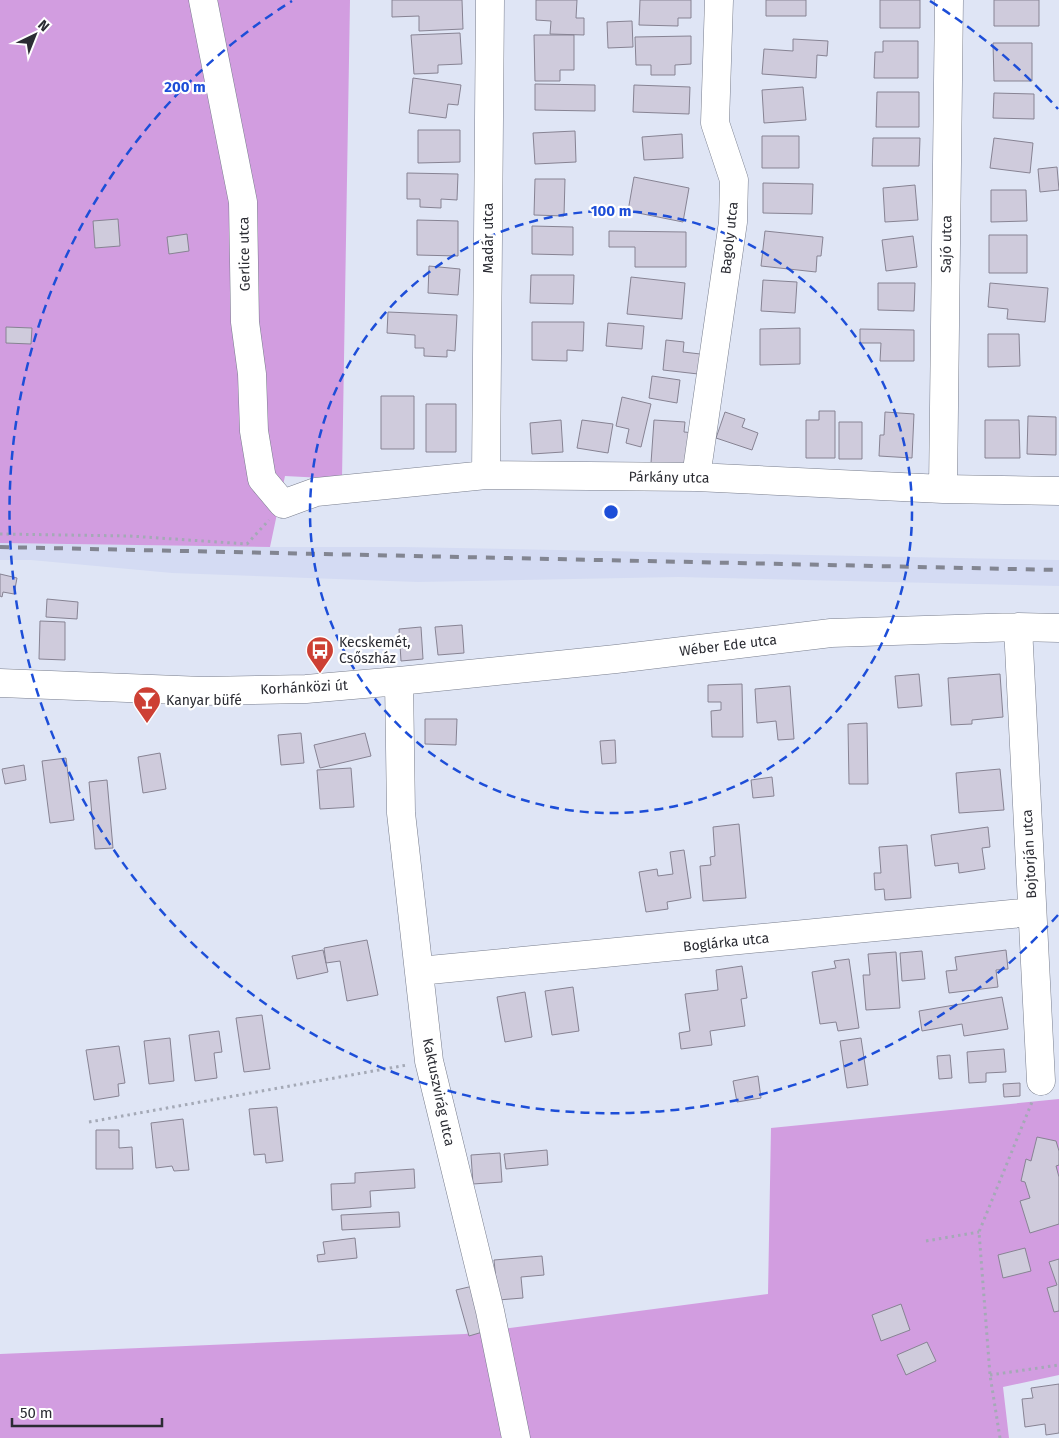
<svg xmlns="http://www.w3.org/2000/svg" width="1059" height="1438" font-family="'Fira Sans',sans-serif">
	<rect width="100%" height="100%" fill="#dfe5f5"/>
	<!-- built -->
	<path fill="#d4dbf3" d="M0,543L270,547H403L1059,560V586L678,577L418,582L172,573L31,560H0Z"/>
	<!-- green -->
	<path fill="#d29de0" d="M0,0H350L342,479L285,476L270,547L0,543Z
		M1059,1099V1375L1003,1387L1009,1438H0V1354L465,1334L768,1294L771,1128Z"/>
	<!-- building -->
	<path fill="#cfcbdc" stroke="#878393" d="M392,0H462L463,29L419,31V16L392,17Z
		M536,0H577L576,18H584V35L550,34L551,21L536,20Z
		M640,0H691V18H678V26L639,25Z
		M766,0H806V16H766Z
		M880,0H920V28H880Z
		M994,0H1039V26H994Z
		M632,21L633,47L608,48L607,22Z
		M460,33L462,64L438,65V73L414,74L411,35Z
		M534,35H574V70H560V81H535Z
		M691,36V64L675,65V75H651V65H636L635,37Z
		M793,39L828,41L827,56L817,55L816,78L762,74L764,49L793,51Z
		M883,41H918V78H874L875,52H883Z
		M993,43H1032V81H994Z
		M413,78L461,85L458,105L448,104L446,118L409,113Z
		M535,84L595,85V111L535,110Z
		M634,85L690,87L689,114L633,112Z
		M803,87L806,120L764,123L762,90Z
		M877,92H919V127H876Z
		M994,93L1034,94V119L993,118Z
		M418,130H460V162L418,163Z
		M575,131L576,162L535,164L533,133Z
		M682,134L683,158L644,160L642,137Z
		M762,136H799V168H762Z
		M873,138H920L919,166H872Z
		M994,138L1033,143L1030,173L990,168Z
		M1057,167L1059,190L1040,192L1038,169Z
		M407,173L458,174L457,200L441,199V208L420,207V199H407Z
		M634,177L689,188L683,222L628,211Z
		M535,179H565L564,216L534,215Z
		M763,183L813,184L812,214L763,213Z
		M915,185L918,220L885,222L883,188Z
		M991,190H1026L1027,221L991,222Z
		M118,219L120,246L95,248L93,221Z
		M417,220L458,221V256L417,255Z
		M532,226L573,227V255L532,254Z
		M609,231L686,232V267H635V247H609Z
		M765,231L823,237L821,256H817L816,272L761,266Z
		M187,234L189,251L169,254L167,237Z
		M989,235H1027V273H989Z
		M913,236L917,267L886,271L882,240Z
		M429,266L460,269L458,295L428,293Z
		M531,275H574L573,304L530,303Z
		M631,277L685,283L682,319L627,314Z
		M763,280L797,282L795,313L761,311Z
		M878,283H915L914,311L878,310Z
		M990,283L1048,288L1045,322L1007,319L1008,309L988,307Z
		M388,312L457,315L455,351L447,350V357L424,356V348H415V335L387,333Z
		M532,322H584L583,351L567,350V361L532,360Z
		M608,323L644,326L642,349L606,346Z
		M6,327L32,328L31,344L6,343Z
		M800,328V364L760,365V329Z
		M860,329L914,330V361H880L881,343H860Z
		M988,334H1019L1020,366L988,367Z
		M666,340L684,342L683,352L709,355L707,375L663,370Z
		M652,376L680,380L677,403L649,398Z
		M381,396H414V449H381Z
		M622,397L651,404L641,447L626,443L629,429L616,426Z
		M426,404H456V452H426Z
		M819,411H835V458H806V420H819Z
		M725,412L745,419L742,427L758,433L752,450L716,438Z
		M885,412L914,414L912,458L879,456L880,435H884Z
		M1028,416L1056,417V455L1027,454Z
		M561,420L563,452L532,454L530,423Z
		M582,420L613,424L608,453L577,448Z
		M654,420L685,422L684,432L696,433L694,466L651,463Z
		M985,420H1019L1020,458H985Z
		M839,422H862V459H839Z
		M0,574L17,578L14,594L3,592L2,597L0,596Z
		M47,599L78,602L77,619L46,617Z
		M40,621L65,622V660L39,659Z
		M462,625L464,653L438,655L435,627Z
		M421,627L423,659L401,661L399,629Z
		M919,674L922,706L898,708L895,676Z
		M1000,674L1003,717L972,720V724L951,725L948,678Z
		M742,684L743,737H712L711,711L721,710V702H708V685Z
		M790,686L794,739L778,740L776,721L757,723L755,689Z
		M425,719H457L456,745L425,744Z
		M867,723L868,784H849L848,724Z
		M301,733L304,763L281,765L278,735Z
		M365,733L371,756L320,768L314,745Z
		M615,740L616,763L602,764L600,741Z
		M160,753L166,789L143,793L138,757Z
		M66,758L74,820L50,823L42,761Z
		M24,765L26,780L5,784L2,769Z
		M351,768L354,807L320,809L317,770Z
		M1000,769L1004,810L959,813L956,773Z
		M772,777L774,796L753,798L751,780Z
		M107,780L113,848L95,849L89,782Z
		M739,824L746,898L703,901L700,866L711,865L710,857L715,856L713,827Z
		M988,827L990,847L982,848L985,869L959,873L958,863L935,866L931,835Z
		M907,845L911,898L885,900L884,889L875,890L874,873H881L879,847Z
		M684,850L691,898L667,902L668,909L646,912L639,872L657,869L658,876L673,874L670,852Z
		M367,940L378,995L347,1001L340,961L326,963L324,948Z
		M323,950L328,972L297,979L292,956Z
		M1006,950L1008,969L996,970L998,987L949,993L946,971L957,970L955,957Z
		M922,951L925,979L902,981L900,953Z
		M896,952L900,1008L866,1010L863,975H870L868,954Z
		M849,959L859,1028L838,1031L836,1022L820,1024L812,972L836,968L834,961Z
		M742,966L747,998L741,999L745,1026L710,1031L712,1045L681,1049L679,1033L690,1031L685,994L718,990L716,970Z
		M573,987L579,1031L552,1035L545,991Z
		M525,992L532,1037L505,1042L497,997Z
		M1002,997L1008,1029L964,1036L962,1024L922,1031L919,1011Z
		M262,1015L270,1069L244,1072L236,1018Z
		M219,1031L222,1052L214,1053L217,1078L195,1081L189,1035Z
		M170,1038L174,1081L149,1084L144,1041Z
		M861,1038L868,1085L847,1088L840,1041Z
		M119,1046L125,1083L118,1084L119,1096L94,1100L86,1050Z
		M1004,1049L1006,1072L986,1073V1082L969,1083L967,1052Z
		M950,1055L952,1078L939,1079L937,1056Z
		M758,1076L761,1098L737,1102L733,1081Z
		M1020,1083V1096L1004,1097L1003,1084Z
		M277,1107L283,1161L266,1163L265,1154L254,1155L249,1109Z
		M183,1119L189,1170L174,1171L172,1166L156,1168L151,1123Z
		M96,1130H119V1148L132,1147L133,1169H96Z
		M1037,1137L1056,1141L1059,1151V1165L1056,1166L1059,1177V1224L1030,1233L1020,1201L1030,1198L1025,1182L1021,1181L1026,1159L1031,1161Z
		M547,1150L548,1165L506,1169L504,1154Z
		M500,1153L502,1182L473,1184L471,1155Z
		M414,1169L415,1188L370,1191L371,1207L332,1210L331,1184L355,1183V1173Z
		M399,1212L400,1227L342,1230L341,1215Z
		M355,1238L357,1258L318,1262L317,1255L325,1254L323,1242Z
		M1025,1248L1031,1271L1003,1278L998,1255Z
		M542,1256L544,1275L521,1277L523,1298L498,1300L494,1260Z
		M1059,1259V1311L1054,1312L1047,1288L1057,1285L1049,1262Z
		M473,1286L486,1331L469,1336L456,1290Z
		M901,1304L910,1330L881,1341L872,1315Z
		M927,1342L936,1361L906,1375L897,1355Z
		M1059,1384V1433L1046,1435L1045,1424L1025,1427L1022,1399L1033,1398L1031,1388Z"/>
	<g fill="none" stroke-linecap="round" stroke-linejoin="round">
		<!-- minor casing -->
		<g stroke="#797e8d" stroke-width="29">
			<path id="minor" d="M203,0L243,202L245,322L252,374L254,431L262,479L283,504L316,492L486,475L696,477L943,489L1059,491
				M486,475L490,0
				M696,477L733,222L734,180L715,123L719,0
				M943,489L949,0
				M1018,627L1041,1081
				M399,681L401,813L429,1061L490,1311L516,1438
				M0,683L203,691L306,689L399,681L616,659L831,633L1018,627L1059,628
				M419,971L1032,912"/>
		</g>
		<!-- path -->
		<path stroke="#a4a9b6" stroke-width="3" stroke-dasharray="2.5 4" stroke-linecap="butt" d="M0,534L130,536L247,544L269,520
			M89,1122L407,1065
			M926,1241L979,1232
			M990,1375L1059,1365
			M1000,1438L990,1375L979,1232L1032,1102"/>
		<!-- minor -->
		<use href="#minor" stroke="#fff" stroke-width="28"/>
		<!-- rail -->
		<path stroke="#828591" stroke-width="4" stroke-dasharray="9 9" stroke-linecap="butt" d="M0,547L1059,570"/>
	</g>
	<!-- distance rings -->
	<g fill="none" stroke="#1d4ed8" stroke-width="2.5" stroke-dasharray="9 6">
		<circle cx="611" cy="512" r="301"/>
		<path d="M1058 915A602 602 0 1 1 292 1M930 1A602 602 0 0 1 1058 109"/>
	</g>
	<!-- icons -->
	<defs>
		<g id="bus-pin" transform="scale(1.4375)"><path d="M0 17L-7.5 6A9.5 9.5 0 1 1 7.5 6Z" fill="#cd4034" stroke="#fff"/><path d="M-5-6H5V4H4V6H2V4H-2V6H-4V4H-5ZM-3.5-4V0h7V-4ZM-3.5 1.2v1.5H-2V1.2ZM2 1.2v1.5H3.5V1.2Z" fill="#fff"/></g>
		<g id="bar-pin" transform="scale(1.4375)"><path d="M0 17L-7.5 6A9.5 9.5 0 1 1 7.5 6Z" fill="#cd4034" stroke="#fff"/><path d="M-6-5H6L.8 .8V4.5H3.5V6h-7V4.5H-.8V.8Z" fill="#fff"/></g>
	</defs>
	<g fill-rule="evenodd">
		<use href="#bus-pin" x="320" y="650"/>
		<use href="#bar-pin" x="147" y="700"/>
	</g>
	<g text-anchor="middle" stroke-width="4.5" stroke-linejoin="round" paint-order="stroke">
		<!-- street labels -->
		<g font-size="14" fill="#2b2c33" stroke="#fff">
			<text transform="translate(488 238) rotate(-90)" y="5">Madár utca</text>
			<text transform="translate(729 238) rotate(-84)" y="5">Bagoly utca</text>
			<text transform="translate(946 244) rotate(-89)" y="5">Sajó utca</text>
			<text transform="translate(244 254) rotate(-91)" y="5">Gerlice utca</text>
			<text transform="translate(669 477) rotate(1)" y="5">Párkány utca</text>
			<text transform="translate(728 645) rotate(-7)" y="5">Wéber Ede utca</text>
			<text transform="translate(304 687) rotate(-3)" y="5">Korhánközi út</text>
			<text transform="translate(1029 854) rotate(-93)" y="5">Bojtorján utca</text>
			<text transform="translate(726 942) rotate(-6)" y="5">Boglárka utca</text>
			<text transform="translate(439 1092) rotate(78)" y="5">Kaktuszvirág utca</text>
		</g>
		<!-- poi labels -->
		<g font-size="14" fill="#2b2c33" stroke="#fff" text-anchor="start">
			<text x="339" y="647">Kecskemét,<tspan x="339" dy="16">Csőszház</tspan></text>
			<text x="166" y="705">Kanyar büfé</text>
		</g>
	</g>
	<circle cx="611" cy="512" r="8" fill="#1d4ed8" stroke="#fff" stroke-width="2.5"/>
	<g font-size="15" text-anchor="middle" font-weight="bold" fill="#1d4ed8" stroke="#fff" stroke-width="4.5" stroke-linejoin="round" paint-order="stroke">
		<text x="185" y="92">200 m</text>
		<text x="611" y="216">100 m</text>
	</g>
	<!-- north arrow -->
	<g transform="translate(35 35) rotate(43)" stroke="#ffffff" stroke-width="4" paint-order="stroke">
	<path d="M0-4L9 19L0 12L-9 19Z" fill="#2b2c33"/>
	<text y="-8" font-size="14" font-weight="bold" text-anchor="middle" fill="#2b2c33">N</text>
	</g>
	<!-- scale -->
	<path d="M12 1418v8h150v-8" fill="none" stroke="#2b2c33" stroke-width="2.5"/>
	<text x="20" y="1418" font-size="15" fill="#2b2c33" stroke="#ffffff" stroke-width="4" paint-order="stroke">50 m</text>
</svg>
